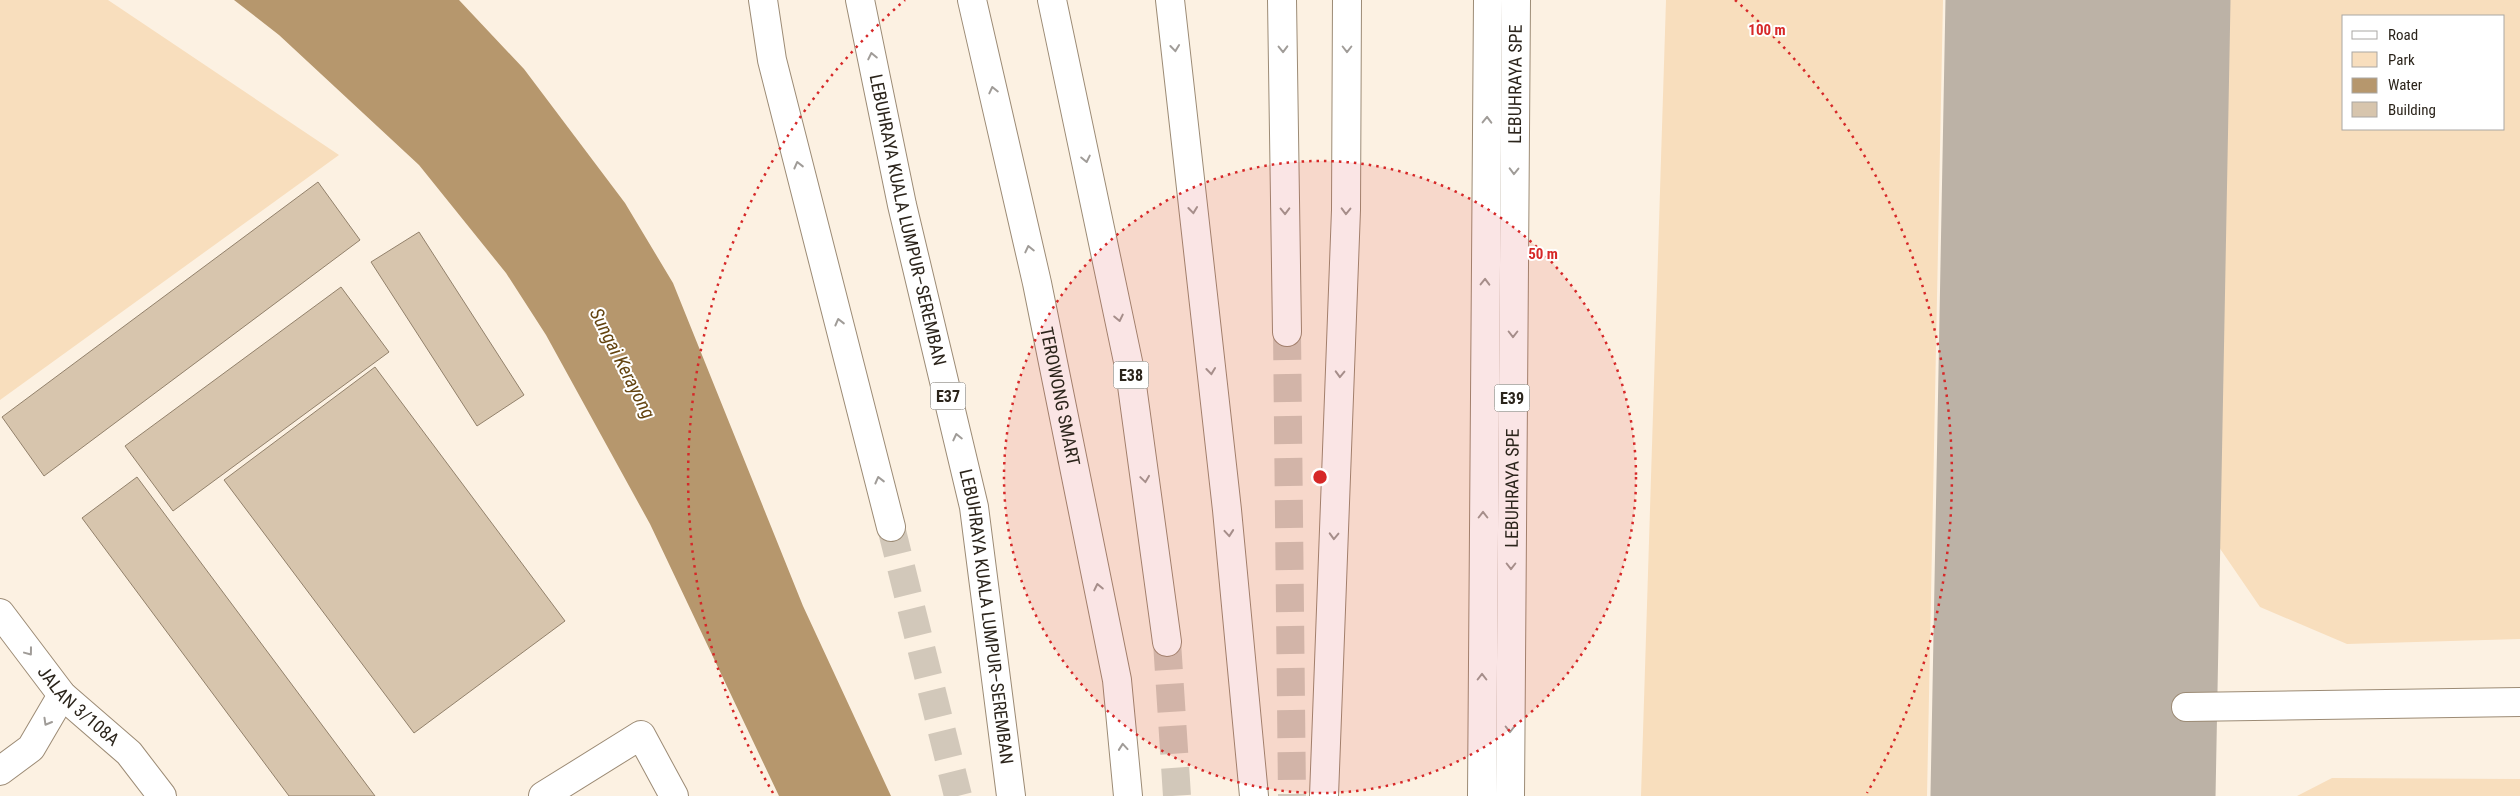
<svg xmlns="http://www.w3.org/2000/svg" width="2520" height="796" font-family="'Roboto Condensed',sans-serif">
	<rect width="100%" height="100%" fill="#fcf1e2"/>
	<!-- green -->
	<path fill="#f8debd" fill-rule="evenodd" d="M0,0H108L339,155L0,400Z
		M1666,0H1943L1927,796H1641Z
		M2219,0H2520V639L2347,644L2260,607L2210,534ZM2344,16H2504V129H2344Z
		M2332,778L2520,779V796H2297Z"/>
	<!-- water -->
	<path fill="#b6976d" d="M234,0H459L524,69L625,203L673,283L803,606L891,796H779L650,524L546,335L506,273L419,165L279,35Z"/>
	<g fill="none" stroke-linecap="round" stroke-linejoin="round">
		<!-- runway -->
		<path stroke="#bcb2a6" stroke-width="285" d="M2073,796L2088,0"/>
	</g>
	<!-- building -->
	<path fill="#d7c5ad" stroke="#92816b" d="M318,182L360,240L44,476L2,417Z
		M419,232L524,395L477,426L371,262Z
		M341,287L389,352L173,511L125,446Z
		M375,367L565,621L414,733L224,480Z
		M137,477L375,796H289L82,518Z"/>
	<g fill="none" stroke-linecap="round" stroke-linejoin="round">
		<!-- highway-tunnel -->
		<path stroke="#d2c8ba" stroke-width="28" stroke-dasharray="28 14" stroke-linecap="butt" d="M1287,332L1292,796
			M891,527L958,796
			M1167,642L1177,796"/>
		<!-- minor casing -->
		<g stroke="#9c8b75" stroke-width="30">
			<g id="minor">
				<path id="s1" d="M0,613L62,695L129,753L162,796"/>
				<path d="M2186,707L2520,702"/>
				<path d="M0,771L31,748L62,695"/>
				<path d="M543,796L641,735L674,796"/>
			</g>
		</g>
		<!-- highway casing -->
		<g stroke="#9c8b75" stroke-width="30">
			<g id="highway">
				<path d="M763,0L772,60L891,527"/>
				<path id="s2" d="M860,0L902,205L974,507L1011,796"/>
				<path id="s3" d="M972,0L1037,283L1117,680L1128,796"/>
				<path d="M1052,0L1130,371L1167,642"/>
				<path d="M1170,0L1227,510L1254,796"/>
				<path d="M1282,0L1287,332"/>
				<path d="M1324,796L1346,210L1347,0"/>
				<path d="M1482,796L1488,0"/>
				<path id="s4" d="M1510,796L1516,0"/>
			</g>
		</g>
		<!-- minor -->
		<use href="#minor" stroke="#fff" stroke-width="28"/>
		<!-- highway -->
		<use href="#highway" stroke="#fff" stroke-width="28"/>
	</g>
	<!-- one-way arrows -->
	<defs><path id="oneway-chevron" d="M-2-3.5L2.5 0L-2 3.5" fill="none" stroke-width="1.6" stroke-linecap="round" stroke-linejoin="round" transform="scale(1.25)"/></defs>
	<g stroke="#a09c98">
		<use href="#oneway-chevron" transform="translate(1175 48) rotate(84)"/>
		<use href="#oneway-chevron" transform="translate(1283 49) rotate(89)"/>
		<use href="#oneway-chevron" transform="translate(1347 49) rotate(90)"/>
		<use href="#oneway-chevron" transform="translate(872 56) rotate(-102)"/>
		<use href="#oneway-chevron" transform="translate(993 90) rotate(-103)"/>
		<use href="#oneway-chevron" transform="translate(1487 120) rotate(-89)"/>
		<use href="#oneway-chevron" transform="translate(1086 159) rotate(78)"/>
		<use href="#oneway-chevron" transform="translate(798 165) rotate(-104)"/>
		<use href="#oneway-chevron" transform="translate(1514 171) rotate(91)"/>
		<use href="#oneway-chevron" transform="translate(1193 210) rotate(84)"/>
		<use href="#oneway-chevron" transform="translate(1285 211) rotate(89)"/>
		<use href="#oneway-chevron" transform="translate(1346 211) rotate(91)"/>
		<use href="#oneway-chevron" transform="translate(1029 249) rotate(-103)"/>
		<use href="#oneway-chevron" transform="translate(1485 282) rotate(-89)"/>
		<use href="#oneway-chevron" transform="translate(1119 318) rotate(78)"/>
		<use href="#oneway-chevron" transform="translate(839 322) rotate(-104)"/>
		<use href="#oneway-chevron" transform="translate(1513 334) rotate(90)"/>
		<use href="#oneway-chevron" transform="translate(1211 371) rotate(84)"/>
		<use href="#oneway-chevron" transform="translate(1340 374) rotate(92)"/>
		<use href="#oneway-chevron" transform="translate(957 437) rotate(-103)"/>
		<use href="#oneway-chevron" transform="translate(1145 479) rotate(82)"/>
		<use href="#oneway-chevron" transform="translate(879 480) rotate(-104)"/>
		<use href="#oneway-chevron" transform="translate(1483 515) rotate(-90)"/>
		<use href="#oneway-chevron" transform="translate(1229 533) rotate(85)"/>
		<use href="#oneway-chevron" transform="translate(1334 536) rotate(92)"/>
		<use href="#oneway-chevron" transform="translate(1511 566) rotate(90)"/>
		<use href="#oneway-chevron" transform="translate(1098 587) rotate(-102)"/>
		<use href="#oneway-chevron" transform="translate(29 652) rotate(53)"/>
		<use href="#oneway-chevron" transform="translate(1482 677) rotate(-90)"/>
		<use href="#oneway-chevron" transform="translate(47 722) rotate(120)"/>
		<use href="#oneway-chevron" transform="translate(1510 729) rotate(90)"/>
		<use href="#oneway-chevron" transform="translate(1123 747) rotate(-95)"/>
	</g>
	<!-- distance rings -->
	<circle cx="1320" cy="477" r="316" fill="#d62828" fill-opacity=".12"/>
	<g fill="none" stroke="#d62828" stroke-width="2.5" stroke-dasharray="2.5 5">
		<circle cx="1320" cy="477" r="316"/>
		<path d="M773 793A632 632 0 0 1 905 0M1735 0A632 632 0 0 1 1867 793"/>
	</g>
	<g text-anchor="middle" stroke-width="4" stroke-linejoin="round" paint-order="stroke">
		<!-- shield labels -->
		<g fill="#fff" stroke="#6b665f" stroke-width="1">
			<rect x="1113.5" y="361.5" width="35" height="27" rx="4"/>
			<rect x="930.5" y="382.5" width="35" height="27" rx="4"/>
			<rect x="1494.5" y="384.5" width="35" height="27" rx="4"/>
		</g>
		<g font-size="16" font-weight="bold" fill="#2b241b">
			<text x="1131" y="381">E38</text>
			<text x="948" y="402">E37</text>
			<text x="1512" y="404">E39</text>
		</g>
		<!-- street labels -->
		<g font-size="18" fill="#2b241b" stroke="#fff">
			<text dy="6" stroke="none"><textPath href="#s4" startOffset="712">LEBUHRAYA SPE</textPath></text>
			<text dy="6" stroke="none"><textPath href="#s2" startOffset="225">LEBUHRAYA KUALA LUMPUR–SEREMBAN</textPath></text>
			<text dy="6" stroke="none"><textPath href="#s3" startOffset="406">TEROWONG SMART</textPath></text>
			<text dy="6" stroke="none"><textPath href="#s4" startOffset="308">LEBUHRAYA SPE</textPath></text>
			<text dy="6" stroke="none"><textPath href="#s2" startOffset="630">LEBUHRAYA KUALA LUMPUR–SEREMBAN</textPath></text>
			<text dy="6" stroke="none"><textPath href="#s1" startOffset="122">JALAN 3/108A</textPath></text>
		</g>
		<!-- water labels -->
		<g font-size="19" font-style="italic" fill="#644410" stroke="#fff">
			<text transform="translate(623 363) rotate(63)" y="7">Sungai Kerayong</text>
		</g>
	</g>
	<circle cx="1320" cy="477" r="8" fill="#d62828" stroke="#fff" stroke-width="2.5"/>
	<g font-size="15" text-anchor="middle" font-weight="bold" fill="#d62828" stroke="#fff" stroke-width="4" stroke-linejoin="round" paint-order="stroke">
		<text x="1767" y="35">100 m</text>
		<text x="1543" y="259">50 m</text>
	</g>
	<!-- legend -->
	<rect x="2342" y="15" width="162" height="115" fill="#ffffff" stroke="#aaa7a4"/>
	<rect x="2352" y="31" width="25" height="8" fill="#ffffff" stroke="#aaa7a4"/>
	<text x="2388" y="40" font-size="15" fill="#2b241b">Road</text>
	<rect x="2352" y="52" width="25" height="15" fill="#f8debd" stroke="#aaa7a4"/>
	<text x="2388" y="65" font-size="15" fill="#2b241b">Park</text>
	<rect x="2352" y="78" width="25" height="15" fill="#b6976d" stroke="#aaa7a4"/>
	<text x="2388" y="90" font-size="15" fill="#2b241b">Water</text>
	<rect x="2352" y="102" width="25" height="15" fill="#d7c5ad" stroke="#aaa7a4"/>
	<text x="2388" y="115" font-size="15" fill="#2b241b">Building</text>
</svg>
